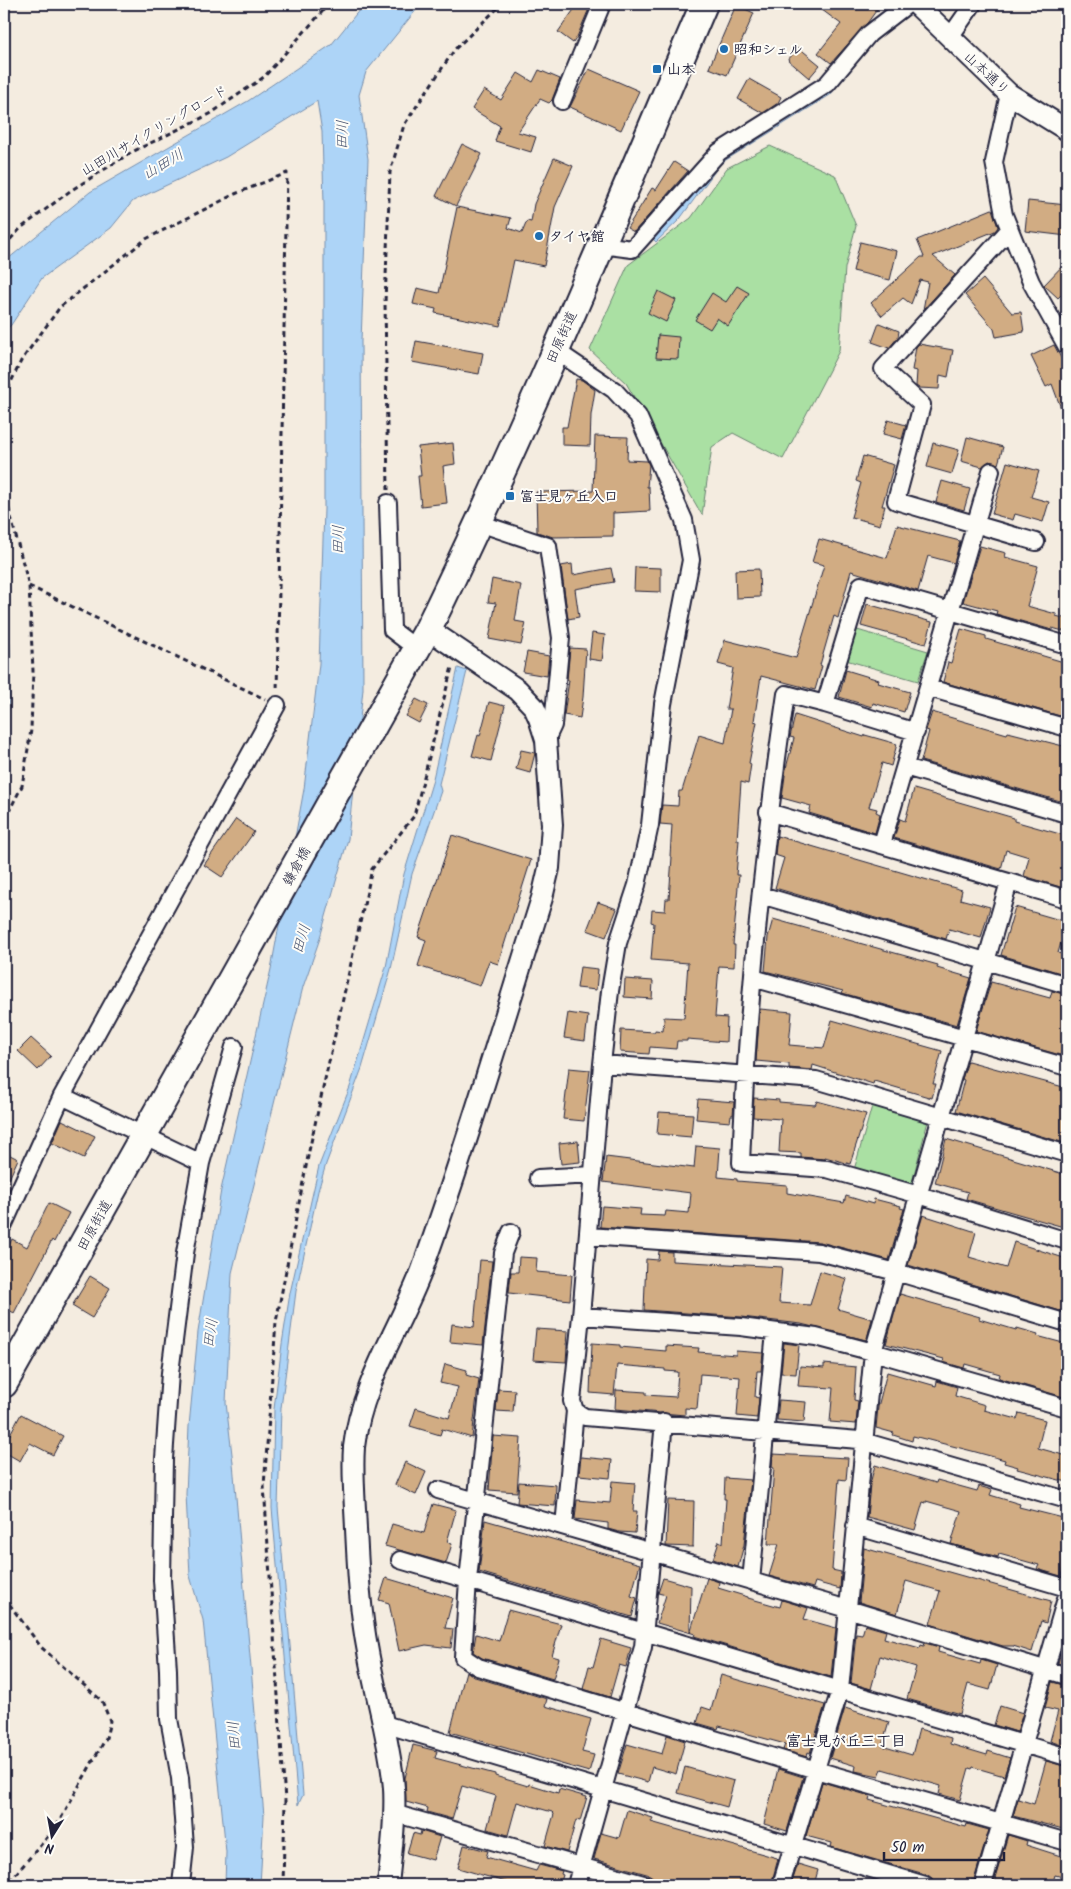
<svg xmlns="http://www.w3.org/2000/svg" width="1071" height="1889" font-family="Kalam,'Klee One',sans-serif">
	<rect width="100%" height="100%" fill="#f4ece0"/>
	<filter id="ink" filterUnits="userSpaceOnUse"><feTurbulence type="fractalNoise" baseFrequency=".02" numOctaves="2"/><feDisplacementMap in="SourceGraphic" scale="10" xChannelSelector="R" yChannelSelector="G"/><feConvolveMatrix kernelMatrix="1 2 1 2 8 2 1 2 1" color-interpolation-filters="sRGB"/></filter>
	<g filter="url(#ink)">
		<!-- green -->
		<path fill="#aae0a3" stroke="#66816f" d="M770,146L835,175L856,226L845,268L839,351L783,459L733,433L712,447L702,515L626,383L590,350L628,265L691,218L727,168Z
			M854,629L928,651L918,681L846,660Z
			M872,1106L928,1121L911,1186L854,1170Z"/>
		<!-- water -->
		<path fill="#add4f7" stroke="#758dac" d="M364,4H421L366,72L359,95L368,159L361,341L363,689L348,839L319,941L303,987L232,1273L226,1403L233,1463L264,1816L260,1885H225L226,1852L203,1620L190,1576L186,1494L189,1426L198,1332L221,1190L271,969L304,789L319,664L324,509V204L322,132L317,101L226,157L133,201L111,228L42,278L11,325L4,332V266L8,259L90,192L248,101L331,45Z
			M916,4H924L878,38L830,95L721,163L679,220L656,242L653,239L675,216L718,159L828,90L875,35Z
			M4,604C13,640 12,697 4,734Z
			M458,668L467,671L439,784L441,791L412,874L391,969L362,1068L326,1164L318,1191L296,1291L281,1408L278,1507L303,1795L298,1805L272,1508L274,1409L282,1344L290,1293L319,1166L350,1087L386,967L404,874L432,783Z"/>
		<!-- building -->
		<path fill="#d1ac83" stroke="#22223b" d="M578,4H591L577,37L573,43L558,32Z
			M814,4H881L868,22L831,63L818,53L841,24Z
			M736,5L754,13L727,75L709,68Z
			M798,47L820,65L809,78L788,60Z
			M589,69L639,91L621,130L570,107Z
			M539,70L560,79L552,100L549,103L540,99L518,132L536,137L531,152L495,141L500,126L472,109L484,90L501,100L518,73L533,82Z
			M749,79L781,97L778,103L763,113L738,99Z
			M462,144L482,154L456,206L436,196Z
			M554,158L573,166L555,207L544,266L514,260L500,326L435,313L436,309L413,304L417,288L439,293L457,207L511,218L508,228L522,233L527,221L531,222L534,204Z
			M674,162L688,171L634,232L627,228L652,188L656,190Z
			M1028,201L1067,205V236L1025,231Z
			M992,209L998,227L995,231L933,256L955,275L923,310L928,282L920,280L911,304L903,298L882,316L871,303L921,257H924L917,240Z
			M860,242L897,251L890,280L853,271Z
			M1067,261V289L1058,298L1044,285Z
			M983,279L1012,313L1021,312L1024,332L996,337L994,329L965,295Z
			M737,286L749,293L728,326L717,318L710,329L695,320L712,293L726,302Z
			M658,291L676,300L666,322L648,313Z
			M879,323L899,331L898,337L889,348L872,342Z
			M658,335L679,337L678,359L656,358Z
			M416,341L483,353L479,374L412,362Z
			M919,344L953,350L948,377L940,375L939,389L919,388L916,386L917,371L912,370L916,347Z
			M1054,345L1067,369L1066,422L1052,384L1046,387L1031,356Z
			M576,379L582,380L595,390L591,415L590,446L562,445V427H567Z
			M888,420L906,425L902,439L883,434Z
			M595,436L628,437L627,460L647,461L649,465L647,487H649L650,511L613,513V536L553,537L537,532L536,492L593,491Z
			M967,437L1003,447L998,464L989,461L982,467L961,461Z
			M453,443L455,464L443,466L447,503L421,506L418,476H421L418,447Z
			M933,443L959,450L952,474L927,467Z
			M863,456L894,465L882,506H885L880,525L851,517L861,483L856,481Z
			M1007,462L1039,471L1031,497L1049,502L1043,522L1015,514L1013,520L992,514Z
			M942,481L970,489L964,510L936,502Z
			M897,525L960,541L954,563L928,556L918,591L851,571L838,618L834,616L820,665L822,666L815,690L761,676L754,721L757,722L749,763L751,764L748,784L741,782L737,840H739L736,875H739L733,945H735L734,967L719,966L715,1017L727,1018L726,1042L687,1039V1041H677L676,1049L650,1047L649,1054L620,1052L621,1030L655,1032V1030L663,1031L664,1017L684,1018L688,963L651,960L654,923L651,922L652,910L665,911L666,899H669L672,857L670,856L672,825L660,824L662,805L678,806L679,791H682L699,735L725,743L731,709H726L733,668L718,664L725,640L796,658L824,565L812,562L819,539L887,558Z
			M980,546L1006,553L1005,557L1038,566L1027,606L1056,614V616L1067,619V632L1052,628V630L996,614L997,611L963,602Z
			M572,564L573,575L611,568L614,582L575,589L579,617L568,619L561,566Z
			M635,567L661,568V592L634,591Z
			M759,569L760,597L736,598L735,570Z
			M492,579L521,585L515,621L526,623L521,645L489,639L496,603L488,602Z
			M867,604L932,622L926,644L861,626Z
			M961,629L986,636V639L1067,663V718L943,682L948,662L951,663Z
			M592,633L605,635L602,661L589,659Z
			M570,648L586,649L583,697L580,718L564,715L569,680H567Z
			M527,652L549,656L547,676L523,672Z
			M846,670L879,680L878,683L910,692L904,712L873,703L872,707L839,697Z
			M416,699L428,705L419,723L406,716Z
			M489,702L505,706L491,761L472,756L478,735L480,736Z
			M932,712L1007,734L1008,732L1067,747V803L921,761L929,731L926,730Z
			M795,715L864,737L865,735L897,744L891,766L882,763L869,807L877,809L876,812L880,814L875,833L809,813L811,806L782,798L786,768L794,738L790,737Z
			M521,750L535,753L530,773L516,769Z
			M914,789L1014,818V821L1067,836V889L1024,876L1029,857L1006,850L1001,869L894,838L900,819L905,821Z
			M236,819L254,832L222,877L204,865Z
			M452,835L531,860L498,964L489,961L480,986L418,966L426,940L418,937Z
			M777,836L962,890L960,899L990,907L981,938L949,929L946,939L775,888L784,858L775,855Z
			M598,902L617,909L606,937L587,930Z
			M1015,907L1067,922L1058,953L1062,954L1063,950L1067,951V975L1001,955Z
			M773,919L938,965L937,968L971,978L957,1025L842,993L843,991L765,971L768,937Z
			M580,967L598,969L596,990L577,988Z
			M625,979L653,981L652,999L624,997Z
			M991,982L1050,998L1052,991L1067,995V1057L976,1031Z
			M760,1009L792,1012L789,1045L824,1048L832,1020L942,1051L933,1084H936L932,1098L874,1081L873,1084L813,1065L812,1070L789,1068V1064L756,1061Z
			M568,1013L588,1016L585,1041L564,1038Z
			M31,1038L51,1056L38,1070L18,1051Z
			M968,1061L1067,1088V1135L1065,1143L956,1111L964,1080L962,1079Z
			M569,1068L590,1070L584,1121L563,1119Z
			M754,1098L779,1100V1102L815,1105L817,1101L866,1114L850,1164L825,1157V1159L801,1157V1153L779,1152L781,1119L753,1117Z
			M698,1099L734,1102L733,1115H731L730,1122L696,1119Z
			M659,1112L693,1114L691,1137L657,1134Z
			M62,1120L95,1136L84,1158L52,1143Z
			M946,1139L1067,1175V1228L966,1199L968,1192L935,1183Z
			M578,1141L580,1162L561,1164L559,1143Z
			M696,1146L720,1148L718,1177L737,1179V1181L787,1185V1193L844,1203L846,1196L873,1204L874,1199L901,1206L900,1208L904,1209L889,1260L820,1242L600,1227L602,1206L641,1209L640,1215L665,1216L666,1211L689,1213L691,1193L603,1182L606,1157L694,1168Z
			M4,1152L18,1159L4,1190Z
			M49,1203L69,1213L54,1242L52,1240L14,1313L4,1307V1255L12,1239L27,1247Z
			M923,1215L976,1232L969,1257L1006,1268L1014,1242L1067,1259V1313L908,1265Z
			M659,1251L672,1252V1261L782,1267L779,1303L810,1305L820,1271L847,1279L838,1309L872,1319L867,1338L866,1340L801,1324L742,1317L644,1310L646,1259L658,1260Z
			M519,1257L537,1258L536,1272L572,1275L570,1300L509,1293L511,1272H518Z
			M480,1260L492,1261L483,1345L450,1342L452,1324L474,1327Z
			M90,1276L110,1288L92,1318L72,1306Z
			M900,1294L980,1317L979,1319L1016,1330L1017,1328L1038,1334L1037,1336L1067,1344V1398L999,1378L1000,1374L965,1364L964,1368L943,1362L944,1359L886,1344Z
			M536,1329L568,1331L566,1362L533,1360Z
			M592,1343L620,1345V1347L666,1351V1346L699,1348L698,1352L736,1355V1351L763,1353L761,1371H757L755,1397L759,1398L757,1418L737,1416L740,1377L700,1374L697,1409L685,1408V1415L615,1409L616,1390L646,1392V1395L676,1397L678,1372L665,1371V1369L617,1365L614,1395L590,1393Z
			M784,1343L799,1345L796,1374L781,1373Z
			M445,1364L467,1370L466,1375L479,1379L472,1438L442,1429L440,1435L410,1426L416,1408L449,1418L458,1387L440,1383Z
			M824,1364L856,1367L854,1400L858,1401L856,1424L830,1422L833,1388L798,1386L800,1366L824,1368Z
			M887,1372L936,1386L937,1381L957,1387L955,1396L985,1405L984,1410L1017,1419L1019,1413L1045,1420L1038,1448L1067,1456V1482L1017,1469L1018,1467L1004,1463L1005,1460L972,1451L913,1436L912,1441L893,1435L894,1433L876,1428L878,1407Z
			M498,1389L515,1390L513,1412L496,1411Z
			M779,1400L806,1402L804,1422L777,1420Z
			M21,1414L63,1436L53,1455L30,1443L20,1461L4,1452V1445Z
			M493,1436L521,1438L517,1492L489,1490Z
			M773,1454L848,1458L846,1480L839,1479L832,1570L841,1572L840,1589L815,1582L813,1588L769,1576L779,1544H768L774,1468L772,1467Z
			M581,1457L612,1460L610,1478L579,1475Z
			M405,1462L426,1472L416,1495L395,1485Z
			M875,1465L936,1483L937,1480L977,1491L979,1486L992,1490L990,1495L1020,1504L1019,1507L1067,1519V1555L1061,1576L1037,1569L1039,1565L999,1554L998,1557L951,1544L961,1511L926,1501V1503L923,1502L915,1530L867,1517L870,1484Z
			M725,1478L751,1480L744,1545L738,1567L713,1559L719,1541L723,1543L726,1499H724Z
			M612,1481L635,1483L633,1511H637L635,1533L619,1532L608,1529V1523L575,1519L577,1500L610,1503Z
			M519,1482L556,1485L555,1506L517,1503Z
			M668,1500L694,1501L693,1547L666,1546Z
			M433,1504L456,1510L447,1542L452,1544L446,1563L385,1546L392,1524L424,1533Z
			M485,1520L640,1564L631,1596L637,1598L632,1617L479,1572Z
			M864,1548L1051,1601L1046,1623L1041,1621L1032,1652L1013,1646H1003L930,1624L940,1591L906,1581L897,1614L859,1602Z
			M386,1578L453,1598L445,1628L453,1629L451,1648L426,1645L399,1651L389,1603L379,1600Z
			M663,1578L691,1586L690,1633L707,1578L719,1582L718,1588L748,1597V1598L780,1607L782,1600L808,1608L804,1619L836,1628L831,1677L694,1636L695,1634L657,1623L666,1595L658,1593Z
			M508,1610L561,1624L552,1656L559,1658L553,1679L482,1658L473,1652L476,1634L499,1641Z
			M865,1625L886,1631L884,1638L920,1648L921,1645L924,1646L925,1643L939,1647L938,1652L980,1664L981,1660L997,1665L990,1690L968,1684L960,1714L907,1699L916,1667L880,1656L871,1689L851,1683L856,1634L862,1635Z
			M601,1639L631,1648L626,1667L619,1665L610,1697L583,1689L589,1666L593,1667Z
			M1064,1641H1067V1666L1058,1663Z
			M466,1671L475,1677L547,1699L545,1706L591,1719L582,1752L594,1755L589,1772L450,1732Z
			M721,1675L825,1705L810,1753L808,1752L807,1757L783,1750L785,1744L719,1726L718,1729L697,1723L702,1707L711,1710Z
			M1052,1682L1067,1686V1747L1050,1741L1058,1711L1045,1708Z
			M1000,1706L1023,1713L1017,1732L994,1725Z
			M845,1708L889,1722L882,1746L912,1755L919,1729L951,1738L950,1744L987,1755L988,1751L1010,1758L1004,1776L973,1767L972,1769L969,1768L960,1800L939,1794L941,1786L882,1769L879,1776L855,1771L856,1766L830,1758Z
			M667,1735L685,1741L676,1774L652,1767L648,1782L618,1774L627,1744L662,1754Z
			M413,1745L437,1751L435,1758L495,1774V1776L528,1786L529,1784L558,1793L559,1789L587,1797L580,1821L576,1820L567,1852L545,1846L554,1814L552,1812L517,1802L508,1835L487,1829L496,1796L493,1795L462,1786L452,1819L427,1812L428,1808L406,1802L405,1778Z
			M1046,1761L1067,1767V1830L1013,1816L1018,1799L1034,1804Z
			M685,1767L734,1781L727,1807L678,1793Z
			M778,1769L803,1777L787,1831L764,1824Z
			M822,1782L870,1796L869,1800L966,1827L967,1824L989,1830L974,1880L972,1879L971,1885L946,1879L945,1885H935L933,1879L928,1875L831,1847L832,1843L806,1836Z
			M627,1810L653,1818L651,1822L777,1858L778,1859L771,1885H676L655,1879L650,1875L594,1859L601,1833L619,1838Z
			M421,1831L440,1837L433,1860L407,1853L413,1833L420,1835Z
			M1008,1835L1027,1841L1026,1845L1067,1858V1878L1055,1875L1052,1885H993Z
			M464,1845L488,1851L486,1857L536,1871L539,1865L562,1871L561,1874L563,1875L560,1885H516L458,1868Z
			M798,1864L818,1870L814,1885H791Z"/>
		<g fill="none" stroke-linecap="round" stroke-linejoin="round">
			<!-- minor casing -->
			<g stroke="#22223b" stroke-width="20">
				<path id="minor" d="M950,37L973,4
					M1009,94L994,162L1004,215L1031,282L1067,347
					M562,101L602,4
					M1010,229L883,369L922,405L896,501L1036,542
					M601,245L632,249L719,152L827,84L869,34L908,4
					M555,350L614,390L638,416L684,520L691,560L663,704L650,825L637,885L618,943L610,991L602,1064L581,1316L572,1401L575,1411L585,1417L859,1440L1067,1500
					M388,503L392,630L417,649
					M479,523L548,546L561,638L553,725L546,740
					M1067,645L861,585L825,704L786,694C763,850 747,1006 741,1163L827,1169L919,1195L1067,1241
					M929,688L1067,728
					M825,704L916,732
					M905,767L1067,814
					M768,812L1067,899
					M882,844L991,471
					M761,895L1067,985
					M753,978L1067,1067
					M602,1064L816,1080L1067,1154
					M62,1096L201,1163
					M538,1178L593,1175
					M4,1224L62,1096L277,705
					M511,1232L503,1253L468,1580L463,1657L478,1667L816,1770L1067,1842
					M588,1236L819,1252L896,1272L1067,1323
					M581,1316L741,1327L816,1337L873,1352L1067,1408
					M438,1490L848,1609L1067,1676
					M564,1526L575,1411
					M855,1526L1067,1588
					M400,1560L1067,1757
					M751,1581L775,1332
					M384,1724L925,1885
					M393,1813L647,1885
					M181,1885L185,1847L180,1778L169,1719L168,1670L162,1580L164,1459L170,1373L185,1253L201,1163L234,1047
					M576,1885L643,1647L664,1422
					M781,1885L840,1690L873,1352L1009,882
					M983,1885L1067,1595"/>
			</g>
			<!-- tertiary casing -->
			<g stroke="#22223b" stroke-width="24">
				<path id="tertiary" d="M916,4L1009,94L1067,130
					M388,1885C391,1854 396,1820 394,1788C390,1742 376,1697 368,1652C360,1611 358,1570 356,1529C355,1502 352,1474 354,1447C361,1384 400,1328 422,1270C466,1148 503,1022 542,898L549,868L552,825L546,740L539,718L534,707L518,690L428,629"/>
			</g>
			<!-- primary casing -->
			<g stroke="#22223b" stroke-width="30">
				<path id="primary" d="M4,1384L428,629C528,424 615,213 704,4"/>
			</g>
			<!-- path -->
			<path stroke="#22223b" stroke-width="3" stroke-dasharray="5 4" stroke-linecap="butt" d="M4,246L21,228L70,191L132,152L210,114L264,77L329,4
				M4,397L21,361L60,307L146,239L235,194L287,173L277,692
				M388,490L385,303L390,172L404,125L455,49L502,4
				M4,491L29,586L33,671L31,730L22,786L4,821
				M29,586L265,699
				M4,1597L41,1647L102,1701L110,1721L106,1738L56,1827L9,1882
				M4,1879L13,1885
				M283,1885L285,1801L264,1486L276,1322L309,1151L372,869L414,816L452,667"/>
			<!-- minor -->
			<use href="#minor" stroke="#fdfcf7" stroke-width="16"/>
			<!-- tertiary -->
			<use href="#tertiary" stroke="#fdfcf7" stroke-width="20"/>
			<!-- primary -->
			<use href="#primary" stroke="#fdfcf7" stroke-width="26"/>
		</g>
	</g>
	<!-- markers -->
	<g fill="#1f6fb2" stroke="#fdfcf7" stroke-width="2">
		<circle cx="724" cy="49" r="5"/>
		<rect x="652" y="64" width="10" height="10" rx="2.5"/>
		<circle cx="539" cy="236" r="5"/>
		<rect x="505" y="491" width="10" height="10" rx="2.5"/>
	</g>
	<g text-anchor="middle" stroke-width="4" stroke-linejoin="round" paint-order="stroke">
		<!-- poi labels -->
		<g font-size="14" font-weight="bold" fill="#22223b" stroke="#fdfcf7" text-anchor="start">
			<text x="734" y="54">昭和シェル</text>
			<text x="667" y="74">山本</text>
			<text x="549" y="241">タイヤ館</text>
			<text x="520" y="501">富士見ヶ丘入口</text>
		</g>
		<!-- street labels -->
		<g font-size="14" fill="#22223b" stroke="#fdfcf7">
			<text transform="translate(987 73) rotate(43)" y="5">山本通り</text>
			<text transform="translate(154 130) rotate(-30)" y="5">山田川サイクリングロード</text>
			<text transform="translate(561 337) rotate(-66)" y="5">田原街道</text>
			<text transform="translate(296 866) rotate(-61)" y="5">鎌倉橋</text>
			<text transform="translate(94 1225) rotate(-61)" y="5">田原街道</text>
		</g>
		<!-- water labels -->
		<g font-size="15" font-style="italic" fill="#4c5773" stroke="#fdfcf7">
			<text transform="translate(342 135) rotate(-89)" y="5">田川</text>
			<text transform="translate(163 164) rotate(-31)" y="5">山田川</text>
			<text transform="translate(338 540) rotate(-89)" y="5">田川</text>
			<text transform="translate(301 939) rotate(-73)" y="5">田川</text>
			<text transform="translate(210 1333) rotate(-82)" y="5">田川</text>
			<text transform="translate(234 1736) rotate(-95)" y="5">田川</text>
		</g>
		<!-- neighbourhood labels -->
		<g font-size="15" font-weight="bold" fill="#22223b" stroke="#fdfcf7">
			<text x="846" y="1746">富士見が丘三丁目</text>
		</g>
	</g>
	<!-- margin -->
	<rect width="1071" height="1889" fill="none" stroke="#fdfcf7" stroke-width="20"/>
	<rect x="10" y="10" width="1051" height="1869" fill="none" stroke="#22223b" stroke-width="2" filter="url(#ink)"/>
	<!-- north arrow -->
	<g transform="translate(52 1836) rotate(191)" stroke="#fdfcf7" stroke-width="4" paint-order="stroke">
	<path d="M0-4L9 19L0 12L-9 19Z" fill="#22223b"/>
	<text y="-8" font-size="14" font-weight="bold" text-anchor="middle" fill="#22223b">N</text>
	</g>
	<!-- scale -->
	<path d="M884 1852v8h120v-8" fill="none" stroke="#22223b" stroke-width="2.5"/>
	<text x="891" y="1852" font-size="15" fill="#22223b" stroke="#fdfcf7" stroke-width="4" paint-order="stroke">50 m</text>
</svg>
